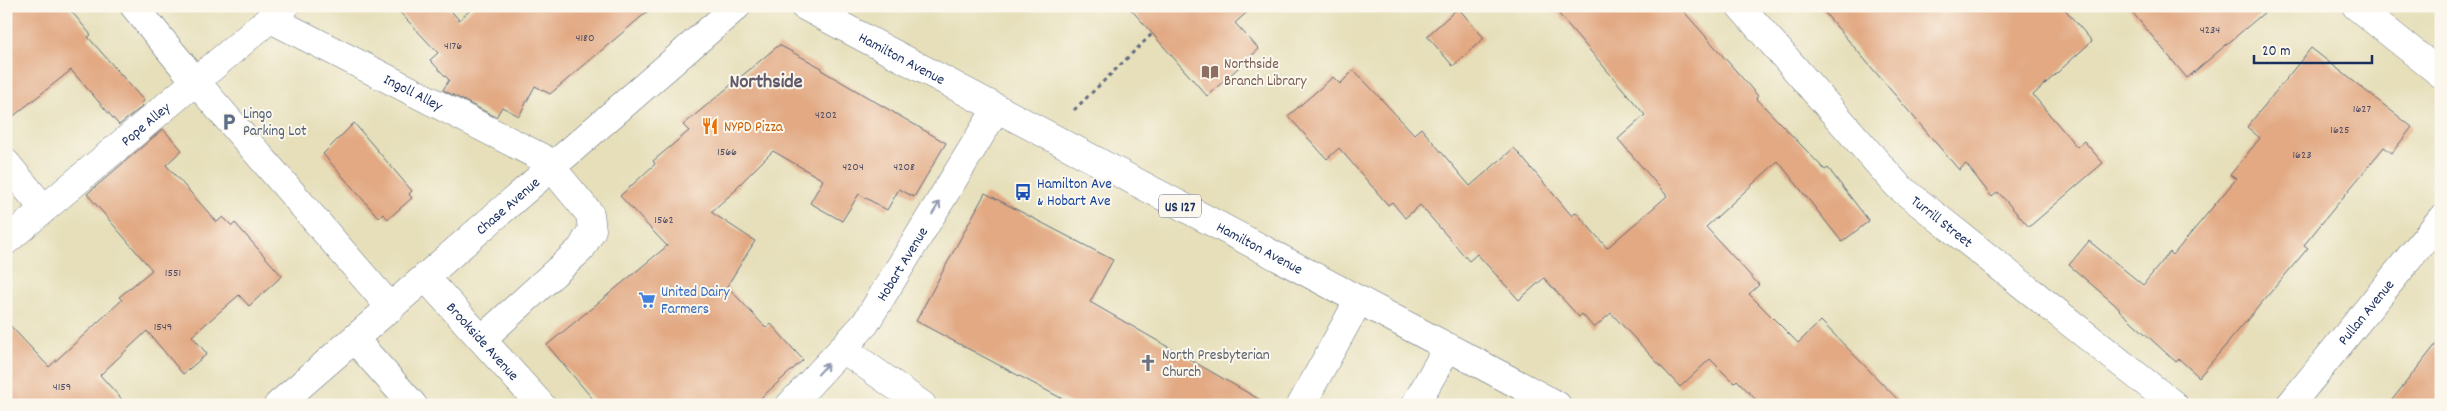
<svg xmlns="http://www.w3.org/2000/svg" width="2447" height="411" font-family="Dekko,sans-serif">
	<rect width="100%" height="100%" fill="#fbf7ec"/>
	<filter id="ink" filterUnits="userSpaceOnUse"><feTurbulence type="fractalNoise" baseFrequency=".02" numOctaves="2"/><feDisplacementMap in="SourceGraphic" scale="10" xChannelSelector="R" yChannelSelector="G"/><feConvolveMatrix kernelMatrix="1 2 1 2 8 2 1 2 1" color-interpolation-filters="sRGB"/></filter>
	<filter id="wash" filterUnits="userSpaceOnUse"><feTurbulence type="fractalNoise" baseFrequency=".0096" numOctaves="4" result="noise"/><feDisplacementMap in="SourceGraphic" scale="20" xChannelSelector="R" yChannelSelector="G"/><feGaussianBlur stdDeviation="1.12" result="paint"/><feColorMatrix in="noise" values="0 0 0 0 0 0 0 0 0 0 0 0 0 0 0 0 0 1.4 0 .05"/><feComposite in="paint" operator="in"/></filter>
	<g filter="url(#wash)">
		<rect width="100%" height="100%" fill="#e6dfba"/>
		<g id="blocks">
			<!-- building -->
			<path fill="#e2a983" d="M6,6H67L91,35L88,37L144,101L141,104L143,106L119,125L71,70L6,122Z
				M394,6H447L459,20L475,6H654L550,94L535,86L519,116L502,107L496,117L443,90L449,80L430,60L438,53Z
				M1128,6H1254L1235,23L1259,49L1207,96Z
				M1552,6H1679L1758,96L1756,98L1825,170L1828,168L1869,221L1842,242L1778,161L1706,227L1759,285L1749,294L1798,343L1821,321L1903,405H1761L1737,380L1734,383L1710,359L1680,387L1611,313L1594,328L1582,314L1579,317L1544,278L1519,300L1477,254L1469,261L1420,205L1405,218L1392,202L1388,205L1339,148L1327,159L1288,116L1333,77L1340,84L1354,70L1414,134L1421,128L1470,186L1514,148L1572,216L1576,212L1607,248L1667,196L1618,139L1645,115Z
				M1819,6H2062L2092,41L2033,95L2077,147L2084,141L2103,163L2029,227L1998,192L1992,197L1966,164L1959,170Z
				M2127,6H2272L2187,78Z
				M1458,8L1484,38L1453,66L1427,36Z
				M779,45L822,68L821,70L946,143L914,197L899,189L887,210L859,194L842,221L810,203L823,180L773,151L736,188L737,189L711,212L755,241L727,286L766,328L771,324L803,360L753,405H598L547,345L667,246L620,196L655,164L653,161L689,131L683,125Z
				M2311,48L2412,127L2392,153L2384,147L2304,245L2308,248L2199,377L2179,359L2176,362L2119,310L2120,309L2069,265L2089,241L2143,285L2170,252L2173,255L2236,179L2230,175L2260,138L2247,127Z
				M354,123L412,191L409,194L412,198L388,219L383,214L379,218L323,154Z
				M163,129L182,150L166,165L217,222L223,217L232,226L235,223L282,276L249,306L239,295L192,336L207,354L183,374L147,331L100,375L127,405H6V321L49,367L122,300L119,297L152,270L87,194Z
				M985,193L1113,260L1090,302L1269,405H1074L916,321Z
				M2441,338V405H2388Z"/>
		</g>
	</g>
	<g filter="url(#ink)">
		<use href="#blocks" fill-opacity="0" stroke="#626d7e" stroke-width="1"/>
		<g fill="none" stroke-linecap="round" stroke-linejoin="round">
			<!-- minor casing -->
			<g stroke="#626d7e" stroke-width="29">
				<g id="minor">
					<path d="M134,6L196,82L391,308"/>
					<path id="s1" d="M1740,6L1898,186L2174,405"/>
					<path d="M2356,6L2441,74"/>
					<path id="s2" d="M271,19L556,165"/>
					<path d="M6,163L44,209"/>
					<path id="s3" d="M6,241L285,6"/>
					<path id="s4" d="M426,278L541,405"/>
					<path d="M482,339L581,249L592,230L590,214L552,168"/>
					<path d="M355,340L413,405"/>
					<path d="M842,348L922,405"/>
					<path id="s5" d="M278,405L737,6"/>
					<path id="s6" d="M790,405L865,324L997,108"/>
					<path d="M1301,405L1359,300"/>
					<path d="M1415,405L1448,347"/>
					<path id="s7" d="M2290,405L2441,219"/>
				</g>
			</g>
			<!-- major casing -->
			<g stroke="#626d7e" stroke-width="29">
				<g id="major">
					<path id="s8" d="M804,6L1557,405"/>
				</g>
			</g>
			<!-- path -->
			<path stroke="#626d7e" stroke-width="3" stroke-dasharray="4 4" stroke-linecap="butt" d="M1074,110L1152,34"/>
			<!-- minor -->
			<use href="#minor" stroke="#fff" stroke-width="28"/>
			<!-- major -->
			<use href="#major" stroke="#fff" stroke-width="28"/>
		</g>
		<!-- one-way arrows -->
		<defs><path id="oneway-shaft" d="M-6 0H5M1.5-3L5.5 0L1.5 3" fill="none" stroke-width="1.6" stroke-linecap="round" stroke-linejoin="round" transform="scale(1.25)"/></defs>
		<g stroke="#8d97ae">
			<use href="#oneway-shaft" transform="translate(936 208) rotate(-59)"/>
			<use href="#oneway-shaft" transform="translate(823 369) rotate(-47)"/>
		</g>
	</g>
	<!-- icons -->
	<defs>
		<g id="library-bare" transform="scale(1.35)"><path d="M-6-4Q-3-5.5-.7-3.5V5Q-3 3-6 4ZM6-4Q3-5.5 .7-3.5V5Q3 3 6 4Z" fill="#8d6e63" stroke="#fbf7ec" stroke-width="2.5" paint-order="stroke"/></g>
		<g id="parking-bare" transform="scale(1.35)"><path d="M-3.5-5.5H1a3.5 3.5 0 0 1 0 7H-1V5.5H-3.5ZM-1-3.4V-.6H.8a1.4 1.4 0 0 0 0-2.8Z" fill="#5c6f8a" stroke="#fbf7ec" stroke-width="2.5" paint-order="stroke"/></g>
		<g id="restaurant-bare" transform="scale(1.35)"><path d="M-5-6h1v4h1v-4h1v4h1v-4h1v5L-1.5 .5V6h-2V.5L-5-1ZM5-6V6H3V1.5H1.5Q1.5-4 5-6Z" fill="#e8710a" stroke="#fbf7ec" stroke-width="2.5" paint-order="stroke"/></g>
		<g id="bus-bare" transform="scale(1.35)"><path d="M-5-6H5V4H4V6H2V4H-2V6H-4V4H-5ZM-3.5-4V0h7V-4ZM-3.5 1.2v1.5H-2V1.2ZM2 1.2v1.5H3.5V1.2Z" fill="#1a4fb4" stroke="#fbf7ec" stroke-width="2.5" paint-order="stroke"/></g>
		<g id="supermarket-bare" transform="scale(1.35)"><path d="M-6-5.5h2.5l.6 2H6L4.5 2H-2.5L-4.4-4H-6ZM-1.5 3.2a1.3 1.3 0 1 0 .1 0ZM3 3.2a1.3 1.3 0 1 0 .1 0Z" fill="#3f7fe0" stroke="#fbf7ec" stroke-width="2.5" paint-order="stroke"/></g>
		<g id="church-bare" transform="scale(1.35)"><path d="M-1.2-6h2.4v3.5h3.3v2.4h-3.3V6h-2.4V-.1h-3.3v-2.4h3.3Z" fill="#6b7280" stroke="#fbf7ec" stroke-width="2.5" paint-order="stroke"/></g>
	</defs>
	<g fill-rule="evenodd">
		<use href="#library-bare" x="1210" y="72"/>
		<use href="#parking-bare" x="229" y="122"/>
		<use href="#restaurant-bare" x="710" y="126"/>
		<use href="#bus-bare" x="1023" y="192"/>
		<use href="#supermarket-bare" x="647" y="300"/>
		<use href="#church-bare" x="1148" y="363"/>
	</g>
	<g text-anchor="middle" stroke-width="4" stroke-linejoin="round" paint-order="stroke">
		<!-- number labels -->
		<g font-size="12" fill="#4d4e67">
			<text x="2210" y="33">4234</text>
			<text x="585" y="41">4180</text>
			<text x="453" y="49">4176</text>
			<text x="2362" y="112">1627</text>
			<text x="826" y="118">4202</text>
			<text x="2340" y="133">1625</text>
			<text x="727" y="155">1566</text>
			<text x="2302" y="158">1623</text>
			<text x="853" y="170">4204</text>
			<text x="904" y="170">4208</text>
			<text x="664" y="223">1562</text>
			<text x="173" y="276">1551</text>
			<text x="163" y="330">1549</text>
			<text x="62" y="390">4159</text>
		</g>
		<!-- shield labels -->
		<rect fill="#fbf7ec" stroke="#5e6b89" stroke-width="1" x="1159" y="194.5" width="42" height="23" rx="4"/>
		<g font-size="14" font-weight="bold" fill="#1b2f5e">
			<text x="1180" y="211">US 127</text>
		</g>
		<!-- street labels -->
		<g font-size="15" fill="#1b2f5e" stroke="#fbf7ec">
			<text dy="5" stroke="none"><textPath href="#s8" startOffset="111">Hamilton Avenue</textPath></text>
			<text dy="5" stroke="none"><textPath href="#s2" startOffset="160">Ingoll Alley</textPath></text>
			<text dy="5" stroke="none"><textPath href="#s3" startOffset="182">Pope Alley</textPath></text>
			<text dy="5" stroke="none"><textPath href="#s5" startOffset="304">Chase Avenue</textPath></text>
			<text dy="5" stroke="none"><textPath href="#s1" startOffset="296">Turrill Street</textPath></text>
			<text dy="5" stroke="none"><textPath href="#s8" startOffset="516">Hamilton Avenue</textPath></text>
			<text dy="5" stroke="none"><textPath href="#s6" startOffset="181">Hobart Avenue</textPath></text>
			<text dy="5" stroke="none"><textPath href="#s7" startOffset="120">Pullan Avenue</textPath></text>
			<text dy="5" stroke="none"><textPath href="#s4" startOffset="85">Brookside Avenue</textPath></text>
		</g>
		<!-- education labels -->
		<g font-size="15" fill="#785e54" stroke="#fbf7ec" text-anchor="start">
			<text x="1224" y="68">Northside<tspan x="1224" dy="17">Branch Library</tspan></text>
		</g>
		<!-- service labels -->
		<g font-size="15" fill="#4e5e75" stroke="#fbf7ec" text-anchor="start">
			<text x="243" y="118">Lingo<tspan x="243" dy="17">Parking Lot</tspan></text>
		</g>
		<!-- food labels -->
		<g font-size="15" fill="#c56008" stroke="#fbf7ec" text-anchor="start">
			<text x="724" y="131">NYPD Pizza</text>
		</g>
		<!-- transit labels -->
		<g font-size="15" fill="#164399" stroke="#fbf7ec" text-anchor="start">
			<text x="1037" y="188">Hamilton Ave<tspan x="1037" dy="17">&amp; Hobart Ave</tspan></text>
		</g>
		<!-- shop labels -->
		<g font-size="15" fill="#366cbe" stroke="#fbf7ec" text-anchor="start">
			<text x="661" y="296">United Dairy<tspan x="661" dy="17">Farmers</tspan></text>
		</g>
		<!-- worship labels -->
		<g font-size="15" fill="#5b616d" stroke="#fbf7ec" text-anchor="start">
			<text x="1162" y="359">North Presbyterian<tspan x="1162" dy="17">Church</tspan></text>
		</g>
		<!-- district labels -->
		<g font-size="20" font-weight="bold" fill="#615a6b" stroke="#fbf7ec">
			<text x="766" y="87">Northside</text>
		</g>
	</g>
	<!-- margin -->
	<rect width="2447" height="411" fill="none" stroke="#fbf7ec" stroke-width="25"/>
	<!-- scale -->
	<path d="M2254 55v8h118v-8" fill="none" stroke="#1b2f5e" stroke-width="2.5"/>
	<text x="2262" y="55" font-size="15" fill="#1b2f5e" stroke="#fbf7ec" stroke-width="4" paint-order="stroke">20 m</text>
</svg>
